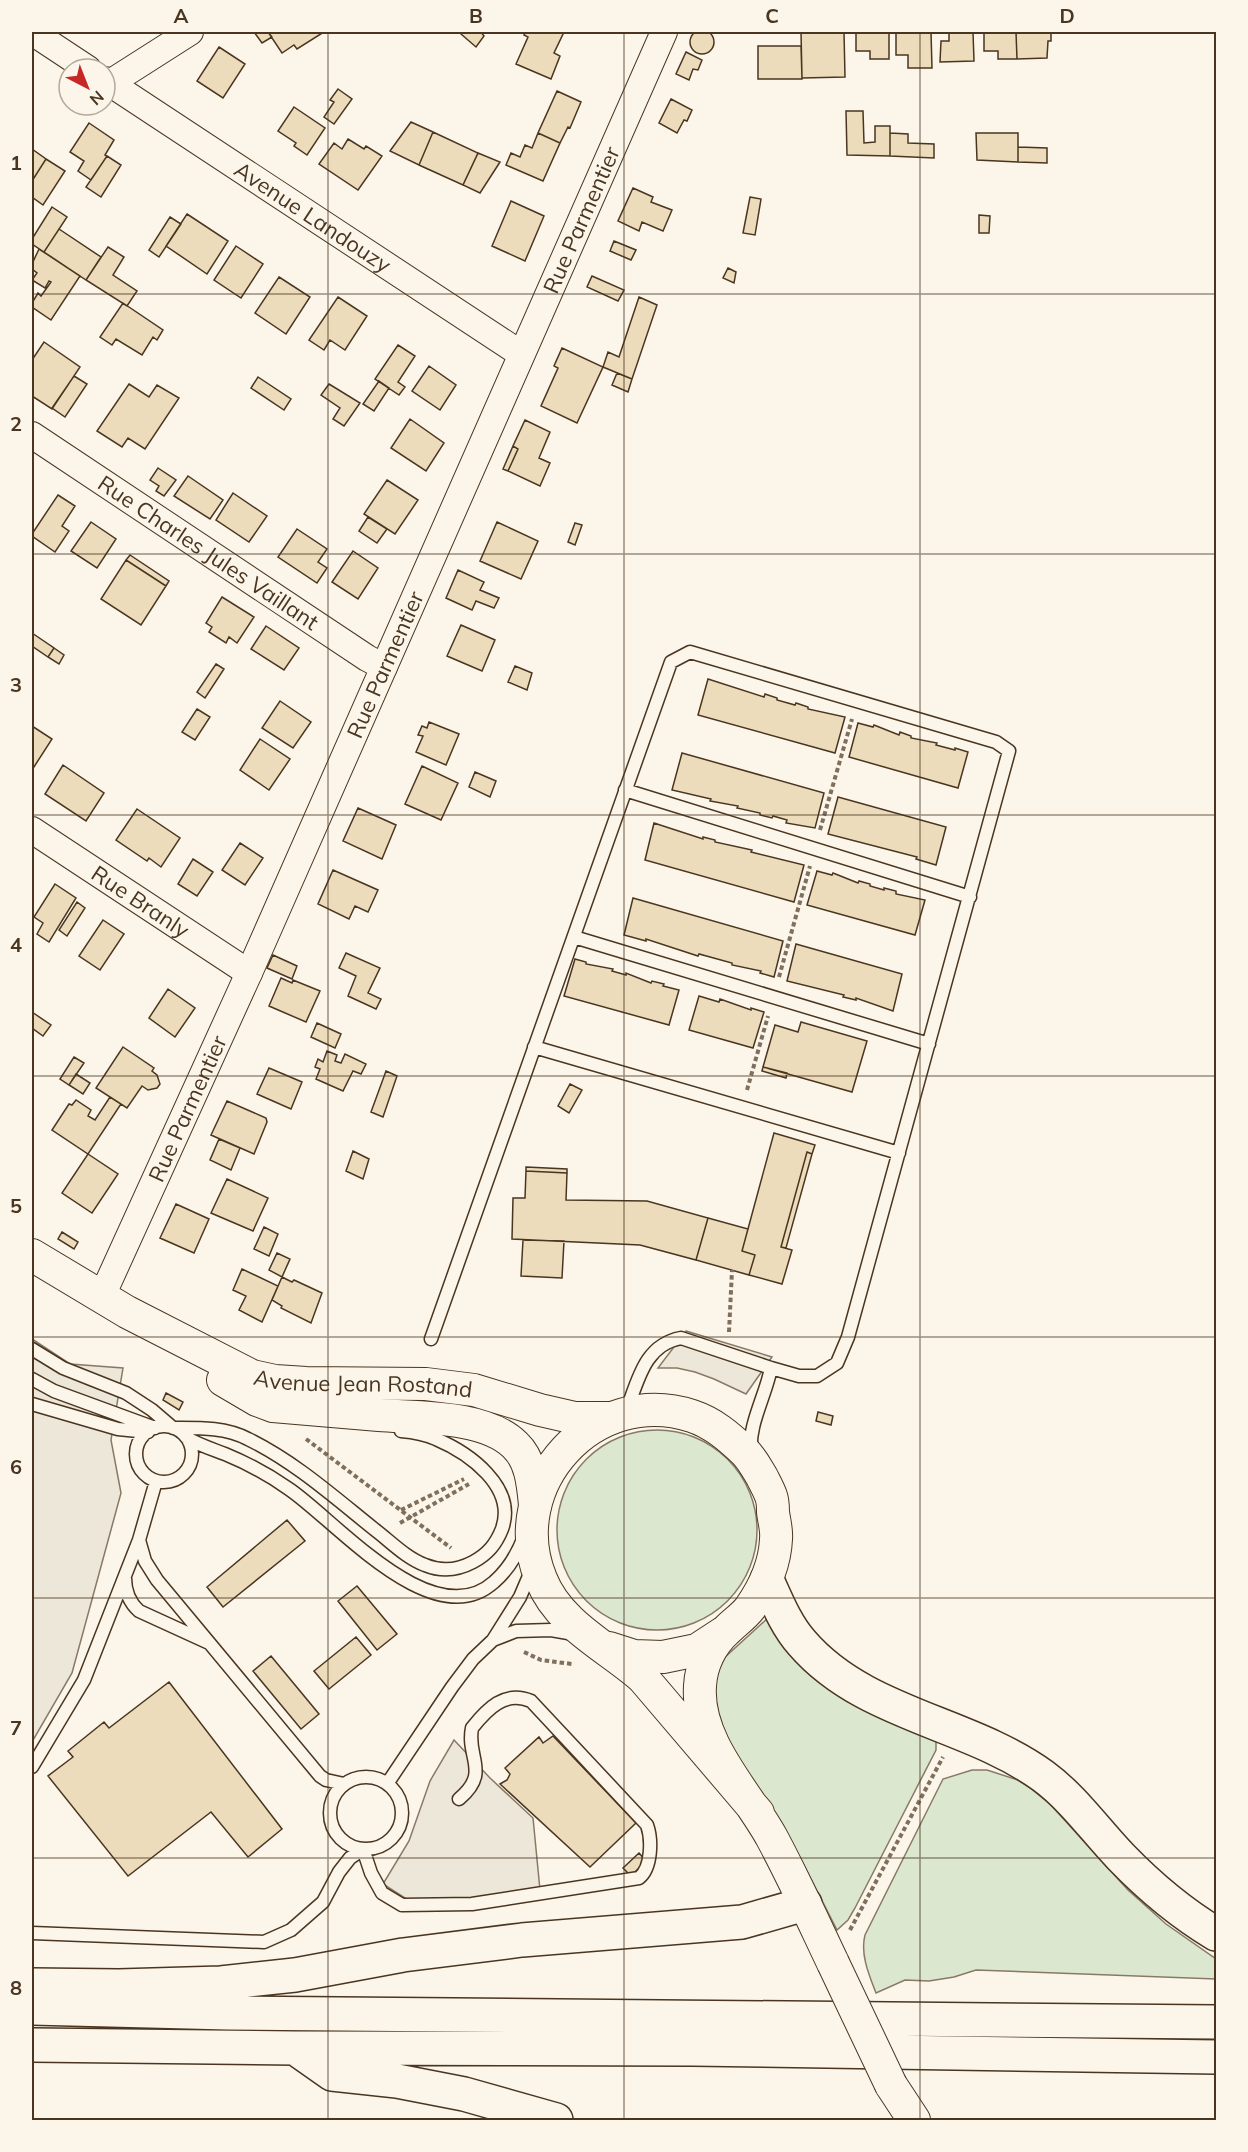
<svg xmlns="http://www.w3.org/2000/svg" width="1248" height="2152" font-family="Mulish,sans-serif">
	<rect width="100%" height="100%" fill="#fbf6e9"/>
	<!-- grass -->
	<path fill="#dce7d0" stroke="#887966" stroke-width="1.5" d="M557 1530a100 100 0 1 1 200 0a100 100 0 1 1-200 0Z
		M769,1617L936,1738V1750L855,1908L848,1920L837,1930L802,1861L753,1780L721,1733L711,1683L723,1659Z
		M972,1770H987L1018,1780L1029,1787L1050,1804L1128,1890L1166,1924L1216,1959V1979L976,1970L954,1977L929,1981L905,1980L876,1993C869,1975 860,1954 865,1935L943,1779Z"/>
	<!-- parking -->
	<path fill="#ede7d9" stroke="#887966" stroke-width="1.5" d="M686,1331L772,1357L746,1394L714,1379L695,1372L677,1368H658Z
		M32,1339L70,1364L123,1368L111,1440L121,1493L72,1673L32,1742Z
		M454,1740L490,1778L533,1818L540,1890L478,1900H408L383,1884L409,1841L430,1781Z"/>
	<!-- building -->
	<path fill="#ecdcbc" stroke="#4a3520" stroke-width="1.5" d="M690 42a12 12 0 1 1 24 0a12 12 0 1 1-24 0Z
		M254,32H268L272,37L262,43Z
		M268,32H324L297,49L294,45L282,53Z
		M463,32H481L484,36L476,47L461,34Z
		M526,32H564L554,53L560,56L551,79L516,64L528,37L524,35Z
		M801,32H844L845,77L802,78Z
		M856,32H889V59H870V51H856Z
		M896,32H931L932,68H908V55H896Z
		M949,32H973L974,61L940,62L941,41H949Z
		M984,32H1016L1017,59H998V51H984Z
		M1016,32H1051V41H1048L1047,58L1017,59Z
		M758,46H801L802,79H758Z
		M219,47L245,64L223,98L197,81Z
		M686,52L702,60L698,70L693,69L689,80L676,74Z
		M338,89L352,99L334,124L324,117L334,102L330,100Z
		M557,91L581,102L570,128L568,127L560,143L538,133Z
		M671,99L692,110L687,121L684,120L677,133L659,123Z
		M294,107L325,128L307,155L294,146L296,143L278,131Z
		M846,111H863L864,143L875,142V126H890V156L847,155Z
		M411,122L433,132L419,165L390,151Z
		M89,123L114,140L105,155L107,156L91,180L78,171L84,161L70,152Z
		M433,132L478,153L463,185L419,165Z
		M538,133L560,143L543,181L506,165L511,153L520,157L525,145L532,148Z
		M890,133L908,134V143L934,144V158L890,156Z
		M976,133H1018V162L977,160Z
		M348,139L364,149L366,146L382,156L358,190L319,164L334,143L342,149Z
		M1018,147L1047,148V163L1018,162Z
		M32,149L46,159L32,181Z
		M478,153L500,162L480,193L463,185Z
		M107,156L121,165L101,197L86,187Z
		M46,159L65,171L43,205L32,197V181Z
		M633,188L653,197L651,202L672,210L663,231L642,222L639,231L618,221Z
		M750,197L761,199L755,235L743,233Z
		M511,201L544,216L525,261L492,246Z
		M52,207L67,217L44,252L32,244V239Z
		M187,214L228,241L207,274L166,246Z
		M979,215L990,216L989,233H979Z
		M170,217L181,224L159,257L149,250Z
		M59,229L101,257L86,280L44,252Z
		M614,241L636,250L631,260L610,251Z
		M236,246L263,264L241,298L214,280Z
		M108,247L124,257L113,275L137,291L127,306L86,280Z
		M39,249L80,276L51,320L32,307V303L38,293L41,296L51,282L49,281L45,288L32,280L37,273L32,269V264Z
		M728,268L736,272L734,283L723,278Z
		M592,276L624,290L618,301L587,287Z
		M279,277L310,297L286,334L255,313Z
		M338,297L367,316L345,350L330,340L324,350L309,340Z
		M639,297L657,305L632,379L603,367L608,352L619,357Z
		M123,303L163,330L157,340L153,337L142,355L116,339L112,345L100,337Z
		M44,342L80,367L52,409L32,396V360Z
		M398,345L415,356L398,382L405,387L399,395L375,379Z
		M562,348L603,367L577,423L541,406L558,368L554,366Z
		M429,366L456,385L440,410L412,391Z
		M617,373L632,379L628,392L612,385Z
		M74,376L87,384L65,417L52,408Z
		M258,377L291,399L284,410L251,388Z
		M379,381L389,388L374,411L363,404Z
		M129,384L149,397L157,385L179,398L145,449L128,438L122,447L97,431Z
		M329,384L360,403L344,426L333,419L340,408L321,395Z
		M410,419L444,443L426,471L391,448Z
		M525,420L550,432L539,458L550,463L540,486L508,471L518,449L513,446Z
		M513,446L518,449L508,471L503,469Z
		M158,468L176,480L164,496L156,491L159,486L150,480Z
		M188,476L223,500L210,519L174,496Z
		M387,480L418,500L395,534L364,514Z
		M233,493L267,516L249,542L216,520Z
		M58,495L75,506L62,526L69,531L55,552L32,536V534Z
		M368,517L387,529L377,543L359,531Z
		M91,522L116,539L97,568L71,551Z
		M497,522L538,541L521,579L480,561Z
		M575,523L582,525L575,545L568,542Z
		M297,529L327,549L318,562L327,568L317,583L278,557Z
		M353,551L378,568L358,599L332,582Z
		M130,555L169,581L166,586L126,560Z
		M126,560L166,586L141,625L101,599Z
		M458,570L484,582L480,590L499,598L494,608L476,601L472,610L446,598Z
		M222,597L254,617L237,643L229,637L226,643L209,632L212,627L206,623Z
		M461,625L495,640L482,671L447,656Z
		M266,626L299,648L284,670L251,649Z
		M32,633L54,648L48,657L32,646Z
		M54,648L64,655L59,664L48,657Z
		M216,664L224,669L205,698L197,692Z
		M515,666L532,673L527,690L508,682Z
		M708,679L764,697L765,694L777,698V700L795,705L796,703L808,707V709L845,717L835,753L698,715Z
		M280,701L311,722L293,748L262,728Z
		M197,709L210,717L195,740L182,732Z
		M429,722L459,734L446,765L416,752L423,736L418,735L422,726L427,728Z
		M858,723L873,727L874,725L899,735L900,732L911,736V738L937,743L936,745L955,750V748L968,752L958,788L849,757Z
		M32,726L52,739L32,770Z
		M260,739L290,759L269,790L240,770Z
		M682,753L824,793L815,828L786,823L787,820L773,816L772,818L760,815V813L737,808L738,806L710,801L711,799L672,790Z
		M63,765L104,793L86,821L45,794Z
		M422,766L458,783L441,820L405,804Z
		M475,772L496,781L490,797L469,787Z
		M838,797L946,827L936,865L916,859L917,857L828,834Z
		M358,808L396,825L382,859L343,841Z
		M137,809L180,838L161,867L149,858L147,861L116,840Z
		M654,823L703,839V837L715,840V842L752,850L751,852L804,865L794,902L645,860Z
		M240,843L263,858L245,885L222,870Z
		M193,859L213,872L197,896L178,884Z
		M333,870L378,890L368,912L355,906L349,919L318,904Z
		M817,871L832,875L833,873L858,883L859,881L870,884V886L884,890V888L896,891V894L925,900L915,935L807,905Z
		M55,884L76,898L49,942L37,934L43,923L34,917Z
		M633,898L783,941L774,977L760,973L761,971L732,965V963L699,954L698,956L646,939V941L624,935Z
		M77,902L85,908L67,936L59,930Z
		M103,920L124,934L100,970L79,956Z
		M796,944L902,974L893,1011L856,998V1000L843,997L844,995L787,981Z
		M346,953L380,968L368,993L381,999L376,1009L348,996L356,976L339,968Z
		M273,955L297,966L292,979L267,968Z
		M575,959L586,962V964L613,969L612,971L626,975V973L651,983L652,981L664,984L663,986L679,990L669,1025L564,996Z
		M281,978L292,983L293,980L320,991L306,1022L269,1006Z
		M168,989L195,1008L175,1037L149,1018Z
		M699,996L719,1002L720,999L751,1010V1008L764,1012L753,1048L689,1030Z
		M32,1012L51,1025L43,1036L32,1028Z
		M801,1022L867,1041L852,1092L763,1067L775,1025L798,1032Z
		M317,1023L341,1034L335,1048L311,1037Z
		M123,1047L154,1068L152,1071L157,1075L160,1084L157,1088L148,1090L142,1086L127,1108L96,1088Z
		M327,1051L337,1055L335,1061L341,1063L345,1054L366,1064L361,1074L353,1071L343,1091L316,1079L320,1069L315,1067L318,1059L323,1062Z
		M74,1057L84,1063L69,1085L60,1079Z
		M763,1067L787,1073L786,1078L762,1071Z
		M269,1068L302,1082L291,1109L257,1094Z
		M386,1071L397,1076L383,1117L371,1112Z
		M76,1074L90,1083L83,1094L69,1085Z
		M570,1084L582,1090L569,1113L558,1106Z
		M110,1097L121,1104L88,1154L52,1130L69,1104L72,1105L76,1100L91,1110L88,1116L95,1120Z
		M227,1101L266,1118L267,1122L254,1154L211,1135Z
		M774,1133L815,1145L812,1154L807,1152L781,1247L792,1250L782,1284L749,1275L755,1255L742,1251Z
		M219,1139L240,1148L231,1170L210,1160Z
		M353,1151L369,1159L363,1179L346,1171Z
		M807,1152L812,1154L786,1248L781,1247Z
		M88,1154L118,1174L92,1213L62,1193Z
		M526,1167L567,1169V1173L526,1171Z
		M526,1171L567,1173L566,1200L647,1201L708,1218L696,1260L640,1245L512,1239L513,1198H525Z
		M227,1179L268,1198L253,1231L211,1213Z
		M176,1204L209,1219L194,1253L160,1238Z
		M708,1218L748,1229L742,1251L755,1255L749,1275L696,1260Z
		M264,1227L278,1234L269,1256L254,1249Z
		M62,1232L78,1242L74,1249L58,1239Z
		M523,1240L564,1241L562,1278L521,1276Z
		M277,1253L290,1259L282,1277L269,1270Z
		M242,1269L278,1286L262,1322L239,1310L246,1296L233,1290Z
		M282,1277L292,1282L294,1280L322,1293L311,1323L281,1308L282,1306L272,1300Z
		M166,1393L183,1402L179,1410L163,1400Z
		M818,1412L833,1416L831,1425L816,1421Z
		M287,1520L305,1541L223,1607L207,1587Z
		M357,1586L397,1634L377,1650L338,1601Z
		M356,1637L371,1655L329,1689L314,1671Z
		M271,1656L319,1714L301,1729L253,1671Z
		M169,1682L282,1829L248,1857L211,1812L128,1876L48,1776L73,1757L68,1751L104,1722L109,1728Z
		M553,1736L636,1823L590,1867L500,1784L507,1780L510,1774L505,1768L539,1737L543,1743Z
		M639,1853L646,1861L631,1876L623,1868Z"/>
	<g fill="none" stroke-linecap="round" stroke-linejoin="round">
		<!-- service casing -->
		<g stroke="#4a3520" stroke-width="15">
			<path id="service" d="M625,790L970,897
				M574,937L929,1044
				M534,1047L899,1153
				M431,1339L671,662L690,652L996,742L1009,751L848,1337L837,1363L817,1376H799L771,1368
				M32,1349L63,1368L126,1393L152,1410L173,1428C199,1428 225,1427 248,1439C295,1462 334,1497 374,1529C390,1541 406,1558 425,1565C442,1572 458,1570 473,1562C488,1554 496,1544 502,1529C517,1487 469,1453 436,1439C425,1434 413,1432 401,1431
				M32,1379L54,1391L155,1428
				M32,1404L118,1429L148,1432
				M626,1412C638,1381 644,1345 681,1338L771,1368C766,1395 748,1425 751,1452
				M136 1454a28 28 0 1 1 56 0a28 28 0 1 1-56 0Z
				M187,1438C199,1445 212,1449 225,1454C247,1463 269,1475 289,1489C335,1520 433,1637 494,1582C508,1570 517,1555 524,1537
				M156,1481L139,1540L145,1561L157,1580L320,1776L326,1780L344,1784
				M125,1578C125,1591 129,1602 139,1611L209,1643
				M493,1640L516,1631L551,1630L574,1634
				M32,1767L84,1680L139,1540
				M330 1813a36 36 0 1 1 72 0a36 36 0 1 1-72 0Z
				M387,1784L452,1687L473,1659L493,1640L520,1597L532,1569
				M32,1933L264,1942L291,1930L323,1902L339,1872L350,1858L363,1849L371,1873L382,1893L402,1905L472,1904L639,1878C652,1868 652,1839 647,1825L531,1701C505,1690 487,1709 472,1728C466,1758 491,1772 459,1799"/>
		</g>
		<!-- minor casing -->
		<g stroke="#4a3520" stroke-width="28">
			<g id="minor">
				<path d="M32,32L88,69"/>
				<path id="s1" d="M105,80L521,354"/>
				<path d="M110,83L190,32"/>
				<path id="s2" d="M32,435L367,658L384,667"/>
				<path id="s3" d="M32,830L249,973"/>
				<path id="s4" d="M102,1296L249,973L664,32"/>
			</g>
		</g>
		<!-- tertiary casing -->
		<g stroke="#4a3520" stroke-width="34">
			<g id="tertiary">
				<path id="s5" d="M32,1255L127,1312L252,1376L275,1381L306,1383L426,1384L474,1390L540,1410L575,1418H610"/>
				<path d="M223,1380L257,1400L273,1406C308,1409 344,1412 379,1415C418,1418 485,1415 515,1445C531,1460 533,1484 535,1505"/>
				<path d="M609,1648L634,1656L663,1657L697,1650L723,1633"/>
				<path d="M758,1813L643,1678C608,1647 559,1625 541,1579C502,1485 594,1384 692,1416C713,1423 728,1436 744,1451C752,1459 756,1467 762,1477C765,1483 769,1490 771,1496C773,1501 773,1507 773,1512C774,1521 777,1530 776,1539C775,1563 764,1588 750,1608C744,1616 734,1623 727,1630C711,1644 701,1665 700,1686C696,1742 747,1792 772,1838C794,1879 813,1921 833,1963"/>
				<path d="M891,2085L914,2120"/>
			</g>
		</g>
		<!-- trunk casing -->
		<g stroke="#4a3520" stroke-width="36">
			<path id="trunk" d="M767,1580C777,1602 786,1625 802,1643C864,1715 969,1722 1043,1776C1073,1798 1096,1831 1121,1857C1150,1887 1181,1913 1216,1934
				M32,1985L119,1986L221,1983L295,1975L403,1955L522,1940L742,1922L805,1904
				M32,2008L228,2013L1216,2022
				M32,2045L295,2048L692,2049L1216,2057
				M295,2048L332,2074L397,2081L464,2094L556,2120"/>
		</g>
		<!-- path -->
		<path stroke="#7f6f5c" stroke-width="4" stroke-dasharray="4.5 3" stroke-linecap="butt" d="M820,830L852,719
			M779,977L810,866
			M747,1090L768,1016
			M729,1332L732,1270
			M306,1439L451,1548
			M401,1510L464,1479
			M400,1523L469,1484
			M524,1652L541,1660L572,1664
			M850,1930L943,1757"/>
		<!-- service -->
		<use href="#service" stroke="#fbf6e9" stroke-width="12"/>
		<!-- minor -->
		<use href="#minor" stroke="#fbf6e9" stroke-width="26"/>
		<!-- tertiary -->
		<use href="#tertiary" stroke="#fbf6e9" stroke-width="32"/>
		<!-- trunk -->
		<use href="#trunk" stroke="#fbf6e9" stroke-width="33"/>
		<!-- tertiary-bridge casing -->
		<g stroke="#4a3520" stroke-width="34" stroke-linecap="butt">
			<path id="tertiary-bridge" d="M833,1963L891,2085"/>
		</g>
		<!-- tertiary-bridge -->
		<use href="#tertiary-bridge" stroke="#fbf6e9" stroke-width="32"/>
	</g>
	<!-- grid -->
	<path fill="none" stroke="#4a3520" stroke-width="1.5" stroke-opacity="0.55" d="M328,32V2120M624,32V2120M920,32V2120M32,294H1216M32,554H1216M32,815H1216M32,1076H1216M32,1337H1216M32,1598H1216M32,1858H1216"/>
	<g text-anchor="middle" stroke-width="4.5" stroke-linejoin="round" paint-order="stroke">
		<!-- street labels -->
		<g font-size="22" fill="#4a3520" stroke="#fbf6e9">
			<text dy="8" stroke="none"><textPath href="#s1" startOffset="249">Avenue Landouzy</textPath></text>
			<text dy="8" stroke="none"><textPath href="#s4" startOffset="1178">Rue Parmentier</textPath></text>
			<text dy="8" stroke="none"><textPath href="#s2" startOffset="212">Rue Charles Jules Vaillant</textPath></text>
			<text dy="8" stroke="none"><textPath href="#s4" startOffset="692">Rue Parmentier</textPath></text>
			<text dy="8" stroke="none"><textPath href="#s3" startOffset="130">Rue Branly</textPath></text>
			<text dy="8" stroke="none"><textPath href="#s4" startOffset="206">Rue Parmentier</textPath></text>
			<text dy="8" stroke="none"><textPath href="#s5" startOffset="363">Avenue Jean Rostand</textPath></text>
		</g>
	</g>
	<!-- border -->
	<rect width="1248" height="2152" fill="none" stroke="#fbf6e9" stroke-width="66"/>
	<!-- north arrow -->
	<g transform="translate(87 87) rotate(138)"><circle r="28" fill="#fbf6e9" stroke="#b4a999" stroke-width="1.5"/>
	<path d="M0-4.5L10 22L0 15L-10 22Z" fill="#c62828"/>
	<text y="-9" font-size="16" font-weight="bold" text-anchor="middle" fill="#4a3520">N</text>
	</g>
	<rect x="33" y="33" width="1182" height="2086" fill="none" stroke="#4a3520" stroke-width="2"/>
	<g font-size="20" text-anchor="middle" font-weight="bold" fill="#4a3520">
		<text x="181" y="23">A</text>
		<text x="476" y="23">B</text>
		<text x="772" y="23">C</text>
		<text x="1067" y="23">D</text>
		<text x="16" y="170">1</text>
		<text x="16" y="431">2</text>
		<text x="16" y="692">3</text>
		<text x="16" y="952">4</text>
		<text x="16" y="1213">5</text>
		<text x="16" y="1474">6</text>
		<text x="16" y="1735">7</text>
		<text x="16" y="1995">8</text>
	</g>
</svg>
